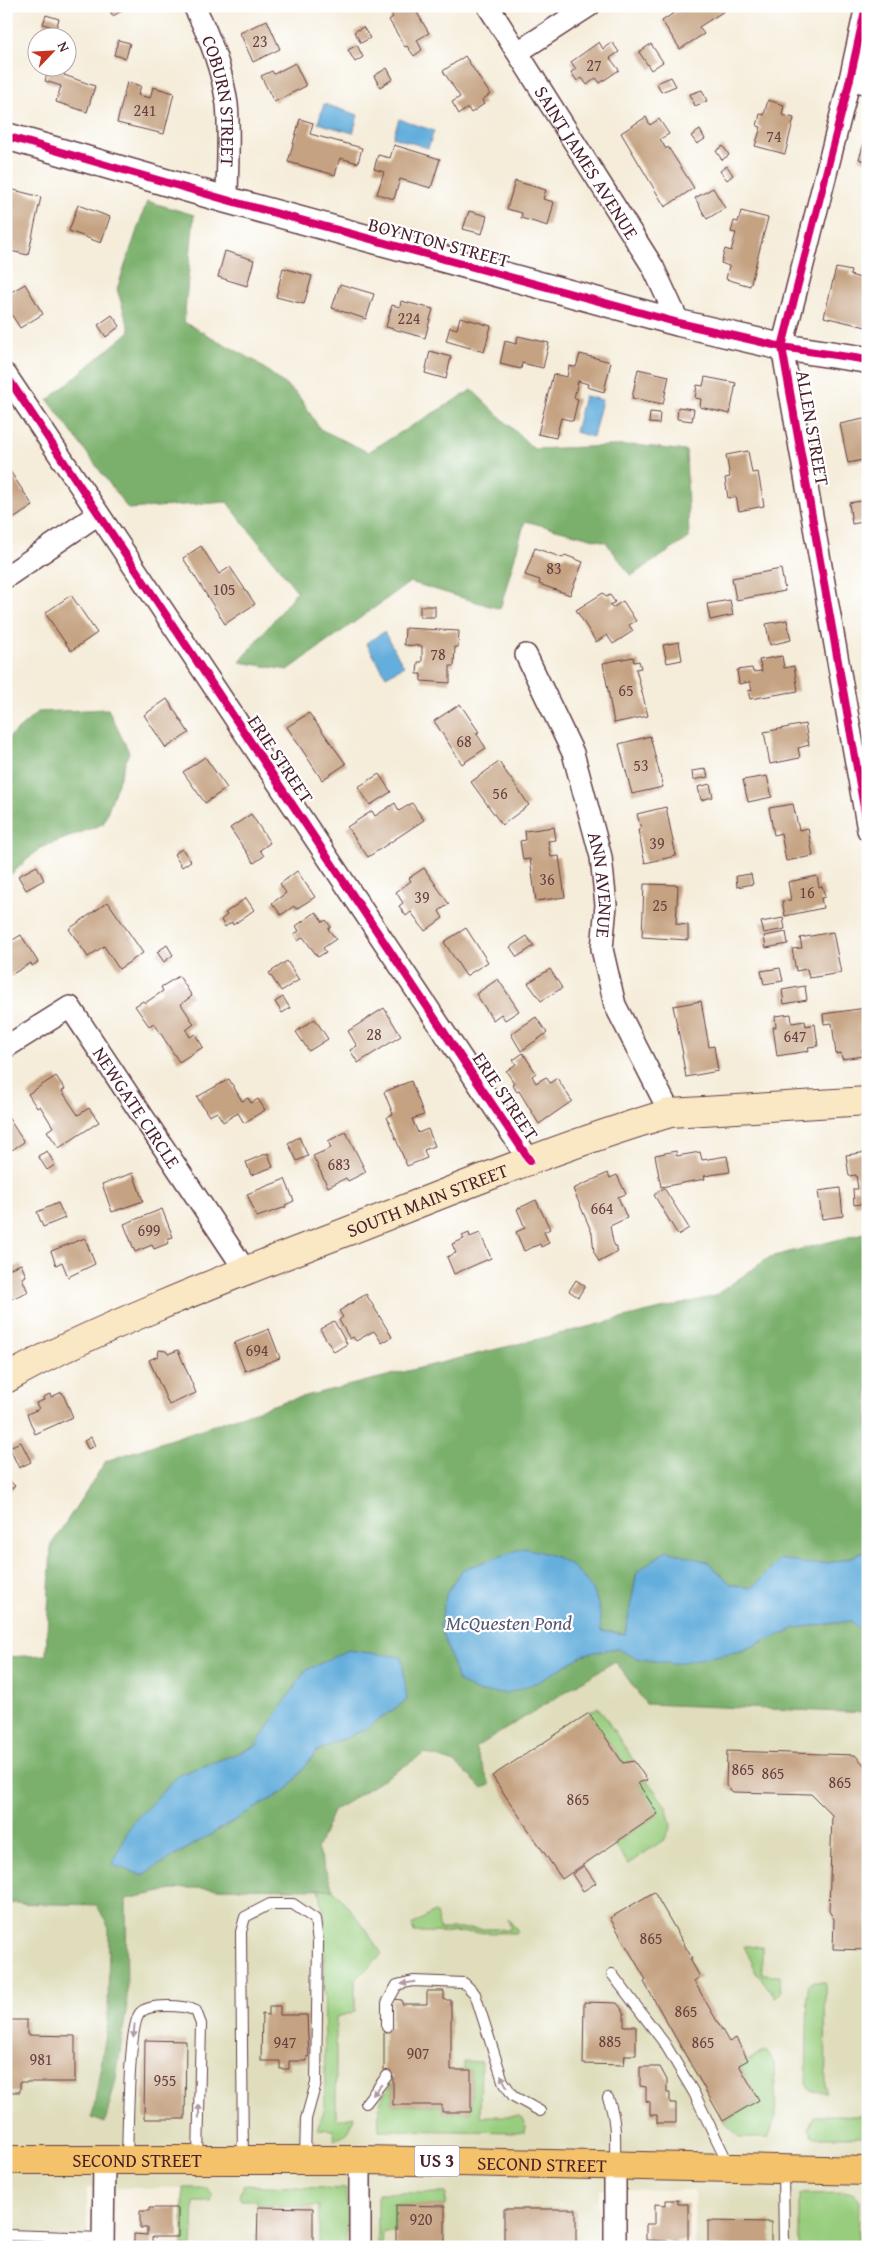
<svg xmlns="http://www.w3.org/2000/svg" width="874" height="2253" font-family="'Gentium Book Plus',serif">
<rect width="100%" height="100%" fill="#fff"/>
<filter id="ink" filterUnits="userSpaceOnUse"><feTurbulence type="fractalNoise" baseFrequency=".02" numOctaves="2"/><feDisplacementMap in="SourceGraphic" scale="10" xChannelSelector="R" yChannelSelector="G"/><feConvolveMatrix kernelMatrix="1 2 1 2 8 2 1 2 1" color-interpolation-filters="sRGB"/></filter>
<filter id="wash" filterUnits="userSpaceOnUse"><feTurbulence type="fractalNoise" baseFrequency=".0096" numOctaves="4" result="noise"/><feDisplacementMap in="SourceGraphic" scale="20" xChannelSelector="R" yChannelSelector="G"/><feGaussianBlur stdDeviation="1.12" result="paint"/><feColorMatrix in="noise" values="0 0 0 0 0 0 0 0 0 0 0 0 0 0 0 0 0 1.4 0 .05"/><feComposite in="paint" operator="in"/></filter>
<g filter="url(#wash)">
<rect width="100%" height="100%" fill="#f5edda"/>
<path fill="#dfddbb" d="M616,1661L646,1704L868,1713V2247H695L694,2190L599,2189L597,2247H183V2188H87V2247H6V1903L97,1905L182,1888L332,1889L317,1849L333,1811L425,1752L455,1763L481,1788L490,1785L475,1748Z"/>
<path fill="#98cd7d" stroke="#717654" d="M598,1707L634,1761L623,1763L589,1713Z
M647,1780L667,1808L671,1826L665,1839L628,1864L614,1844L658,1814L638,1783Z
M319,1889H333L359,1920L382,1954L355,1980V2012L336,2017V2120L354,2116C352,2130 346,2134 334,2140L333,2130L317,2129L325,2108L324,1914Z
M434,1912L436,1913L440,1929H511L508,1919L518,1931L516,1933L414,1932L412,1925Z
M744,1946H762V1974L780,1975L781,1993L775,1997L757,1973Z
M812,1982H825L826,2092L810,2091L806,2084L808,1986Z
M766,2051L774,2063L776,2117L768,2138H740L723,2121L759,2101L739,2065Z
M464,2061L481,2062L480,2116H519L524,2120L526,2127L525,2132L379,2130C378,2108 377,2100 393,2083V2105H442V2112H471V2070H464Z
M814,2116H868V2137H812L809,2127Z
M243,2185L347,2189L346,2247H319V2206L257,2205V2200H241L239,2196Z
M183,2188H207L213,2196L211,2202H194L192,2247H183Z
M378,2193H446L445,2206L396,2205V2232H383L382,2247H378Z
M853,2193L859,2200L858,2243L854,2247H799V2194Z"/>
<path fill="#7ab06c" stroke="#62684c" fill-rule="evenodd" d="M147,201L194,215L184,322L255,361L298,395L320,429L368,452L472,390L534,449L637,445L686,451L689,538L631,576L606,542L525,521L500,609L410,582L288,670L240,662L297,591L227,502L128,509L48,400L130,331L117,289Z
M108,709L129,752L103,824L40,848L6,879V740L38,712Z
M868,1232V1551C834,1564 817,1568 781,1560L752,1588L731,1584L708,1562L637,1572L625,1634L601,1631L596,1598L451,1656L458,1681L538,1682L585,1654L616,1647L636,1658L741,1651L796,1628L851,1621L868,1637V1713L646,1704L615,1661L475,1748L490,1785L482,1788L455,1763L425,1753L333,1811L317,1849L333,1889L182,1888L126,1899L127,2004L116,2079L105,2123L92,2118L108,2022L109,1928L97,1905L6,1903V1657L46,1655L51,1545L106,1461L285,1401L714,1296L770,1257ZM365,1729L317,1751L288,1789L142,1875L179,1775L255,1747Z"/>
<path fill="#64aedc" stroke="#576684" d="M324,104L358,115L353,133L318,123Z
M399,119L434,131L428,148L393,137Z
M584,396L602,400L593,437L575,432Z
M384,632L404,666L386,676L366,643Z
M524,1548C557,1555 579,1563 595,1596C600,1606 600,1621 601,1631L625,1634L637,1572L667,1550L708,1562L731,1584L752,1588L781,1559C817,1568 834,1564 868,1551V1637L851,1621L796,1628L741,1651L672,1664L636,1658L616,1648L585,1654L538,1682L508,1693L477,1692L458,1681L440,1625L446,1595L461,1570Z
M347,1650L402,1657L407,1700L365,1729L317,1751L288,1789L142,1875L112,1865L131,1824L179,1775L255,1747L305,1671Z"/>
<g id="blocks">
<path fill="#c5a281" d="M109,6H125L126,8L113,16L108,7Z
M387,6H413L429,33L417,40L422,50L414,56L407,46L405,47L389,20L393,17Z
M684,6H722L724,11L699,27L704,34L680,49L662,21Z
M46,15L59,19L56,28L43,24Z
M267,20L280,49L253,62L240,33Z
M363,27L370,38L361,43L354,32Z
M118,40L130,43L126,58L114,55Z
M599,42L603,49L612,42L619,52L610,58L619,70L600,83L596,78L587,85L582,78L577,81L571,72L576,69L571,62Z
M651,44L663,62L651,70L639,52Z
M357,45L363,57L355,62L348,50Z
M465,56L490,94L482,100L484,104L471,113L468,108L459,114L452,102L460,97L443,71Z
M295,63L306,86L274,102L261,76L272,71L274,74Z
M49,68L65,72L64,75L95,86L87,112L56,102L61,86L45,81Z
M387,68L393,79L380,87L374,76Z
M671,77L676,86L661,92L657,83Z
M127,82L141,86L138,95L150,98L153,87L174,93L164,134L117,123Z
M702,90L707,101L695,106L690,94Z
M768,100L784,105L782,115L794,118L785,154L755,146L761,127L757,126L760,114L764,115Z
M646,117L650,125L659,119L669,134L660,139L666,149L668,147L694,188L665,207L621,133Z
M300,119L313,123L310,134L362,148L358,163L340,158L335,175L288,162Z
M700,130L705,139L697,144L691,136Z
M868,131V162L859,159Z
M394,145L440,159L431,188L400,179L394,199L377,194L384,172L374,169L378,155L390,158Z
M723,146L729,155L722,160L716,151Z
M727,166L733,175L727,180L720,171Z
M515,181L546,190L543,199L554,202L548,226L521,218L522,213L507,209Z
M713,188L725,208L707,219L695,198Z
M10,189L41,197L28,255L6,250V195H8Z
M78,205L110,217L101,243L69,231Z
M469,211L487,216L482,234L463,229Z
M741,211L768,218L750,286L726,279L729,266L721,263L725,249L731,251L736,233L731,232L734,221L738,222Z
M225,251L254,260L247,286L218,277Z
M283,268L312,276L304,304L276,297Z
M836,268L851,271L850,275L868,280L866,327L824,317Z
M25,284L43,314L20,328L6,306V295Z
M340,284L374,294L366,319L332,308Z
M401,301L433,309L425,338L386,327L392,305L400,307Z
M112,315L120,326L106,337L98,325Z
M460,317L491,326L484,352L446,341L450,327L457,329Z
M518,336L549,343L543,368L522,363L521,369L500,364L505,341L516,344Z
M430,351L451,357L446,379L425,373Z
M580,354L611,362L604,392L587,387L588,384L578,381L574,398L578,399L573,421L561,418L556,438L538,434L553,374L567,377L569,366L576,367Z
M638,369L669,376L663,404L632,398Z
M705,377L736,383L730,414L700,407L701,399L695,398L697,385L703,386Z
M678,407L694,409L692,421L677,419Z
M650,412L660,413L659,424L649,423Z
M868,418V459L848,463L840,424Z
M748,451L752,473L758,472L764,506L739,511L736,497L728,498L725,478L730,477L726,455Z
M6,465L33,506L10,521L6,515Z
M868,500V521L852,524L849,503Z
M201,546L219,574L230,567L255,604L225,624L183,558Z
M535,548L563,558L565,555L583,562L570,595L539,584L540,580L525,575Z
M781,569L785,591L736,600L732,578Z
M603,593L606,597L610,595L615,602L610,605L612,608L623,601L636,621L629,625L633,631L613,644L607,635L596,642L576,610Z
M71,595L97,633L71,651L45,613Z
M730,600L733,615L710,620L707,604Z
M420,606H435V617H420Z
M787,620L791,640L770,645L766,624Z
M405,628L459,631L458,647H455L454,666H450V683L421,681V674H417L418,662H422V646L404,645Z
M679,642L682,660L667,663L663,645Z
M782,656L784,668L794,666L798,691L750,699L748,691L752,690L750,682L739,684L737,670L752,668L753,672L762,671L759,660Z
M633,657L634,662L639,661L641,668L636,669L648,716L614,723L603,663Z
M167,699L189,733L166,748L144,715Z
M460,704L479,732L476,733L486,748L462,764L434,721Z
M309,713L346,764L322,780L287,727Z
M805,724L809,745L798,748L800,758L770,764L764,732Z
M650,736L663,787L632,794L619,744Z
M205,757L227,788L205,803L183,772Z
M499,762L529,805L502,825L471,782Z
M706,769L708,777L693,780L692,771Z
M379,774L391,792L370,805L358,787Z
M767,776L772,797L748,802L743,780Z
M710,784L713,797L701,800L698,787Z
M395,803L399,811L412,803L424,820L368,857L347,827L372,811L375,816Z
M793,804L799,830L808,828L813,856L786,861L781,833L774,835L769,808Z
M666,807L676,856L645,863L638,830L641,829L637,814Z
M251,814L270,843L260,850L264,856L254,863L230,828Z
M554,827L556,840L548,841L551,857L559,856L565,897L536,901L530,859L523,860L520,841L526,840L525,831Z
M182,849L191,861L182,867L174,854Z
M37,866L44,880L26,890L18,876Z
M424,868L449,904L439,911L443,918L425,931L411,912L406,916L399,906L403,903L396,892L411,881L409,878Z
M297,871L315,897L296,909L294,906L281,915L272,903L286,893L280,884Z
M751,874L753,884L737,887L736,876Z
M817,876L819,887L822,886L825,897L821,898L823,908L785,916L782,901L791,900L788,882Z
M644,884L678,885L676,924L688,925V940L642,937Z
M246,898L254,910L233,925L232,922L225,927L221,920L227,915L225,913Z
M108,902L143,953L119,969L104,946L88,957L69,929Z
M316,912L323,922L326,920L331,927L328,929L336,939L323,948L326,952L318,957L303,937L298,941L294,934L299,931L296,926Z
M783,918L785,929L764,933L761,922Z
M466,928L488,962L466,976L444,942Z
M786,932L788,944L766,948L764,936Z
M833,932L841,973L809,978L807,969L796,971L792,949L802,948L800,938Z
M21,935L38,962L32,966L31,963L9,976L6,971V944Z
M527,936L534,946L517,957L510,947Z
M167,945L173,955L164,962L157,952Z
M287,961L299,980L281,991L269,973Z
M780,968L783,981L764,984L761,971Z
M550,969L562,988L541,1001L528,983Z
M179,976L192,996L181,1004L194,1024L186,1030L190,1037L195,1034L203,1047L179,1062L154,1023L149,1026L135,1006L143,1001L145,1003L163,991L161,987Z
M498,979L519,1011L505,1020L501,1014L493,1020L476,994Z
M805,986L807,1000L784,1004L782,990Z
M283,997L290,1008L282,1013L275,1002Z
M701,1001L709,1047L714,1046L718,1071L686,1077L682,1055L683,1054L673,1006Z
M384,1008L401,1036L358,1063L350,1050L357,1046L348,1031Z
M866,1008L868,1031H864L867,1048L862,1049L863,1056L842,1059L841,1053L836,1054L832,1023L824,1024L823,1014Z
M791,1014L792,1023L805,1021L806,1026L815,1024L818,1046L808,1047L809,1051L777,1056L773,1027H776L775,1016Z
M536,1017L547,1033L521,1051L511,1034Z
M315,1019L328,1039L309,1051L296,1032Z
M523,1053L536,1073L532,1076L536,1083L546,1077L550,1083L557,1078L572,1101L539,1124L519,1091L517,1092L512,1084L514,1083L506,1071L516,1064L513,1060Z
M56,1076L65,1089L62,1091L78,1115L89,1108L99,1122L59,1148L47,1131L53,1127L40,1106L37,1108L28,1094Z
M229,1079L242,1101L248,1098L251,1103L258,1099L265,1110L244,1123L238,1113L223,1122L217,1112L209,1116L197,1097Z
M411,1081L424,1115L412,1119L418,1133L428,1129L435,1146L424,1150L427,1158L407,1166L387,1117L393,1114L384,1092Z
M6,1114L24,1142L12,1150L10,1147L6,1149Z
M346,1132L366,1172L348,1181L346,1178L328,1187L313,1156L331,1148L328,1141Z
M299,1137L308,1156L297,1161L288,1143Z
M47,1151L55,1165L47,1170L38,1156Z
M676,1151L677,1156L700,1152L702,1160L727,1156L730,1172L704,1176L705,1179L661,1187L655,1155Z
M868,1152V1203L854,1205L853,1189H858L856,1175L849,1176L846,1155Z
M268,1153L273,1167L251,1175L246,1162Z
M133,1173L143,1201L112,1212L102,1184Z
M608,1173L610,1178L617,1175L626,1194L618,1197L627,1218L610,1226L613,1242L618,1252L599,1262L594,1252L592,1233L573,1189Z
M285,1179L294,1201L285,1205L286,1207L257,1217L247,1194Z
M664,1188L689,1228L678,1235L654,1195Z
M840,1188L843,1216L822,1219L818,1191Z
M536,1200L550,1229L544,1232L549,1243L541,1247L540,1244L524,1251L516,1232L525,1228L517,1209Z
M58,1203L65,1218L43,1227L37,1212Z
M162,1209L173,1237L167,1239L169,1243L154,1249L152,1245L135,1252L124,1224Z
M469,1233L470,1237L480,1233L491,1258L454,1274L447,1257L456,1253L452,1244L464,1239L462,1236Z
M85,1238L95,1264L68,1277L62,1262L56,1265L51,1251Z
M21,1264L26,1276L22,1278L28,1292L6,1301V1270Z
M576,1280L585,1286L578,1297L569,1291Z
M366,1294L392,1337L382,1343L374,1331L356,1341L353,1337L350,1339L339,1320L343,1317L339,1311Z
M334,1321L347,1344L334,1352L320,1329Z
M269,1329L280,1358L245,1371L234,1343Z
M159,1350L166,1351L168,1354L178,1350L196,1393L169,1405L149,1360L158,1356Z
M62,1392L73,1417L35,1434L27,1414L39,1409L36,1403L44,1400L43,1397L50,1394L51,1397Z
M91,1437L95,1446L88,1449L84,1441Z
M21,1442L31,1462L19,1468L9,1447Z
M6,1477L15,1486L6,1494Z
M589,1713L623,1763L634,1761L647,1780L638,1783L658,1814L562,1879L492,1776Z
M727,1751L855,1755L868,1769V1950L833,1949L834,1919L829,1911L832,1815L811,1794L733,1792L726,1786Z
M584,1866L596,1883L583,1891L572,1874Z
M654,1892L692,1958L690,1959L700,1977L694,1981L729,2042L736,2038L748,2060L739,2065L759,2100L723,2121L644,1982L646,1980L610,1918Z
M427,1991H444V2000H451V2070H471V2112H442V2105H393V2076H384V2027H392V1999L402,2000V2004H427Z
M584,2002L617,2003L624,2012V2026H636V2055H625L624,2065L583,2064Z
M269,2006H280V2015H307L309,2057L307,2056V2061H289V2069H280V2061H261L262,2014L269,2015Z
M6,2020H27V2035L75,2036V2082H20V2092H6Z
M145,2040L186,2041L185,2119H144Z
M640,2067H660L667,2080V2093H670V2103H676V2123H657V2115H650V2102L646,2101V2087L640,2086Z
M666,2200H678V2204H688V2241H676V2245H669V2241L646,2240V2224H655V2204L666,2205Z
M396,2205L445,2206V2246L396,2247Z
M258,2207L313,2208V2247H257Z
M149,2208H178V2237H152V2247H134V2234L147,2235V2228H140V2211H149Z
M504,2209H576V2247H504Z
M708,2221L771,2222V2247H708Z"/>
</g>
</g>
<g filter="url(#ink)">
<use href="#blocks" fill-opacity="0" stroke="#643e45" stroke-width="1"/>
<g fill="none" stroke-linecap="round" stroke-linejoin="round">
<g stroke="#643e45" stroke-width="12">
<path id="service" d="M612,1974L665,2044L694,2093L729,2165
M387,2027V2003L397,1985L413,1981L464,1983L475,1994L503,2081L513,2096L540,2111
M608,2098C617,2120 615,2142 615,2164
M366,2103L387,2076
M127,2159C128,2136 128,2025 140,2013C149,2003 185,2005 196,2011L201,2024L198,2159
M243,2160L241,1932L245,1917L270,1904H293L315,1919L318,1942L316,2083L306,2119L305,2159
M783,2170L784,2247
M6,2235L103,2238"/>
</g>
<g stroke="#643e45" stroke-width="24">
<g id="minor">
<path id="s1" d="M194,6C210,37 222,70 227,104C230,134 227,170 227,200"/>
<path id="s2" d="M488,6L653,267L679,323"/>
<path d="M866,6L850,79L782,347L868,830"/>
<path d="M518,52L589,6"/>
<path d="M850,79L868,84"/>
<path d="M6,375L530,1161"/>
<path d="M6,577L98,514"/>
<path id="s3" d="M526,655L573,753L601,857L606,905L602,949L615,1005L670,1113"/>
<path id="s4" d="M6,1047L70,1007L245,1270"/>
<path d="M615,2165V2247"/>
<path d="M103,2247L104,2160"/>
<path d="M360,2247V2160"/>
</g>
</g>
<g stroke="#643e45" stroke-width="29">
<path id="tertiary" d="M6,136L227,200L679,323L782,347L868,360"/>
</g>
<g stroke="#643e45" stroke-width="30">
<g id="secondary">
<path id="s5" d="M6,1379C54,1351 105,1329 157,1307C218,1281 280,1257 343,1233C451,1191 559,1146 670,1113L868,1101"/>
</g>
</g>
<g stroke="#643e45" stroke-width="30">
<g id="primary">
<path id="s6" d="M6,2160H365L868,2171"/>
</g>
</g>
<use href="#service" stroke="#fff" stroke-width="10"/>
<use href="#minor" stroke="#fff" stroke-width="21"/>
<use href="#tertiary" stroke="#fff" stroke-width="26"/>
<use href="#secondary" stroke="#fae7c3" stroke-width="28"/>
<use href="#primary" stroke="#f3c26a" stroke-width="28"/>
<g stroke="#fff" stroke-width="11">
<path id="cycleway" d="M866,6L850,79L782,347L868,830
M6,136L227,200L679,323L782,347L868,360
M6,375L530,1161"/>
</g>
<use href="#cycleway" stroke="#d6006c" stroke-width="8"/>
</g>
<defs><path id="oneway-solid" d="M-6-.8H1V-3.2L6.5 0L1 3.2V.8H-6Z" transform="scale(1.25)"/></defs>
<g fill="#ae9aa0">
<use href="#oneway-solid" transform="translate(408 1983) rotate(170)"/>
<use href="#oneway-solid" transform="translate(134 2031) rotate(95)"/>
<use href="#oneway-solid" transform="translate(504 2081) rotate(-117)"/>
<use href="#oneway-solid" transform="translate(377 2090) rotate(130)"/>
<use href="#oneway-solid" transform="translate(199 2111) rotate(-89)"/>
</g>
</g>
<g text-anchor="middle" stroke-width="4.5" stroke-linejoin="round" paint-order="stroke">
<g font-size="16" fill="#694040">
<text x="260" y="47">23</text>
<text x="594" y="71">27</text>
<text x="145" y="116">241</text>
<text x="774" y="142">74</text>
<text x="409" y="324">224</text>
<text x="554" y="574">83</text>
<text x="224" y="595">105</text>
<text x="438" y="660">78</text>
<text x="626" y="696">65</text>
<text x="464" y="747">68</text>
<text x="641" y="771">53</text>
<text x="500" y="799">56</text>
<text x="657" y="849">39</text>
<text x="547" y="885">36</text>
<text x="807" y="898">16</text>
<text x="422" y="903">39</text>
<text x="660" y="911">25</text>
<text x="374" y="1040">28</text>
<text x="795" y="1042">647</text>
<text x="339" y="1170">683</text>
<text x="602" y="1214">664</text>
<text x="149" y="1236">699</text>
<text x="257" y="1356">694</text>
<text x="743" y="1775">865</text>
<text x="773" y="1779">865</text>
<text x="840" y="1788">865</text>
<text x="578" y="1805">865</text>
<text x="651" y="1944">865</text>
<text x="686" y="2017">865</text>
<text x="610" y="2047">885</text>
<text x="285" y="2048">947</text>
<text x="703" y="2048">865</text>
<text x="418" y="2059">907</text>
<text x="41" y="2065">981</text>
<text x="165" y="2086">955</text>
<text x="421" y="2225">920</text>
</g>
<rect fill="#fff" stroke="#80626b" stroke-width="1" x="414.5" y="2145.5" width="45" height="31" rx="4"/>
<g font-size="18" font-weight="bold" fill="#4a1f2b">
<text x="437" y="2167">US 3</text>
</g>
<g font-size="19" fill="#4a1f2b" stroke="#fff">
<text dy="7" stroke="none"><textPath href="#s1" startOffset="100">COBURN STREET</textPath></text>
<text dy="7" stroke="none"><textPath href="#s2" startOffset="185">SAINT JAMES AVENUE</textPath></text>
<text transform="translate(439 242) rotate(15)" y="7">BOYNTON STREET</text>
<text transform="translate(813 428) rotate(80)" y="7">ALLEN STREET</text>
<text transform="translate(281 759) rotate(56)" y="7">ERIE STREET</text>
<text dy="7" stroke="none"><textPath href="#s3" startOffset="244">ANN AVENUE</textPath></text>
<text transform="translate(506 1096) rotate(56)" y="7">ERIE STREET</text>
<text dy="7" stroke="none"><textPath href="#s4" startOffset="196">NEWGATE CIRCLE</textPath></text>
<text dy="7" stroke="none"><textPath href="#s5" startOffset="458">SOUTH MAIN STREET</textPath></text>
<text dy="7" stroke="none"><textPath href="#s6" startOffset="131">SECOND STREET</textPath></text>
<text dy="7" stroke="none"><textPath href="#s6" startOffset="536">SECOND STREET</textPath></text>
</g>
<g font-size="20" font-style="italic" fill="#545872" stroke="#fff">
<text x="509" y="1630">McQuesten Pond</text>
</g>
</g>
<rect width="874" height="2253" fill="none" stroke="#fff" stroke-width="25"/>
<g transform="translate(52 52) rotate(65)"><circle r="24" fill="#ffffff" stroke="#b7a5aa"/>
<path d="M0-4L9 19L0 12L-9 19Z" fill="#c8321e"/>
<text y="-8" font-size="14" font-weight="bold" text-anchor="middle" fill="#4a1f2b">N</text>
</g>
</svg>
